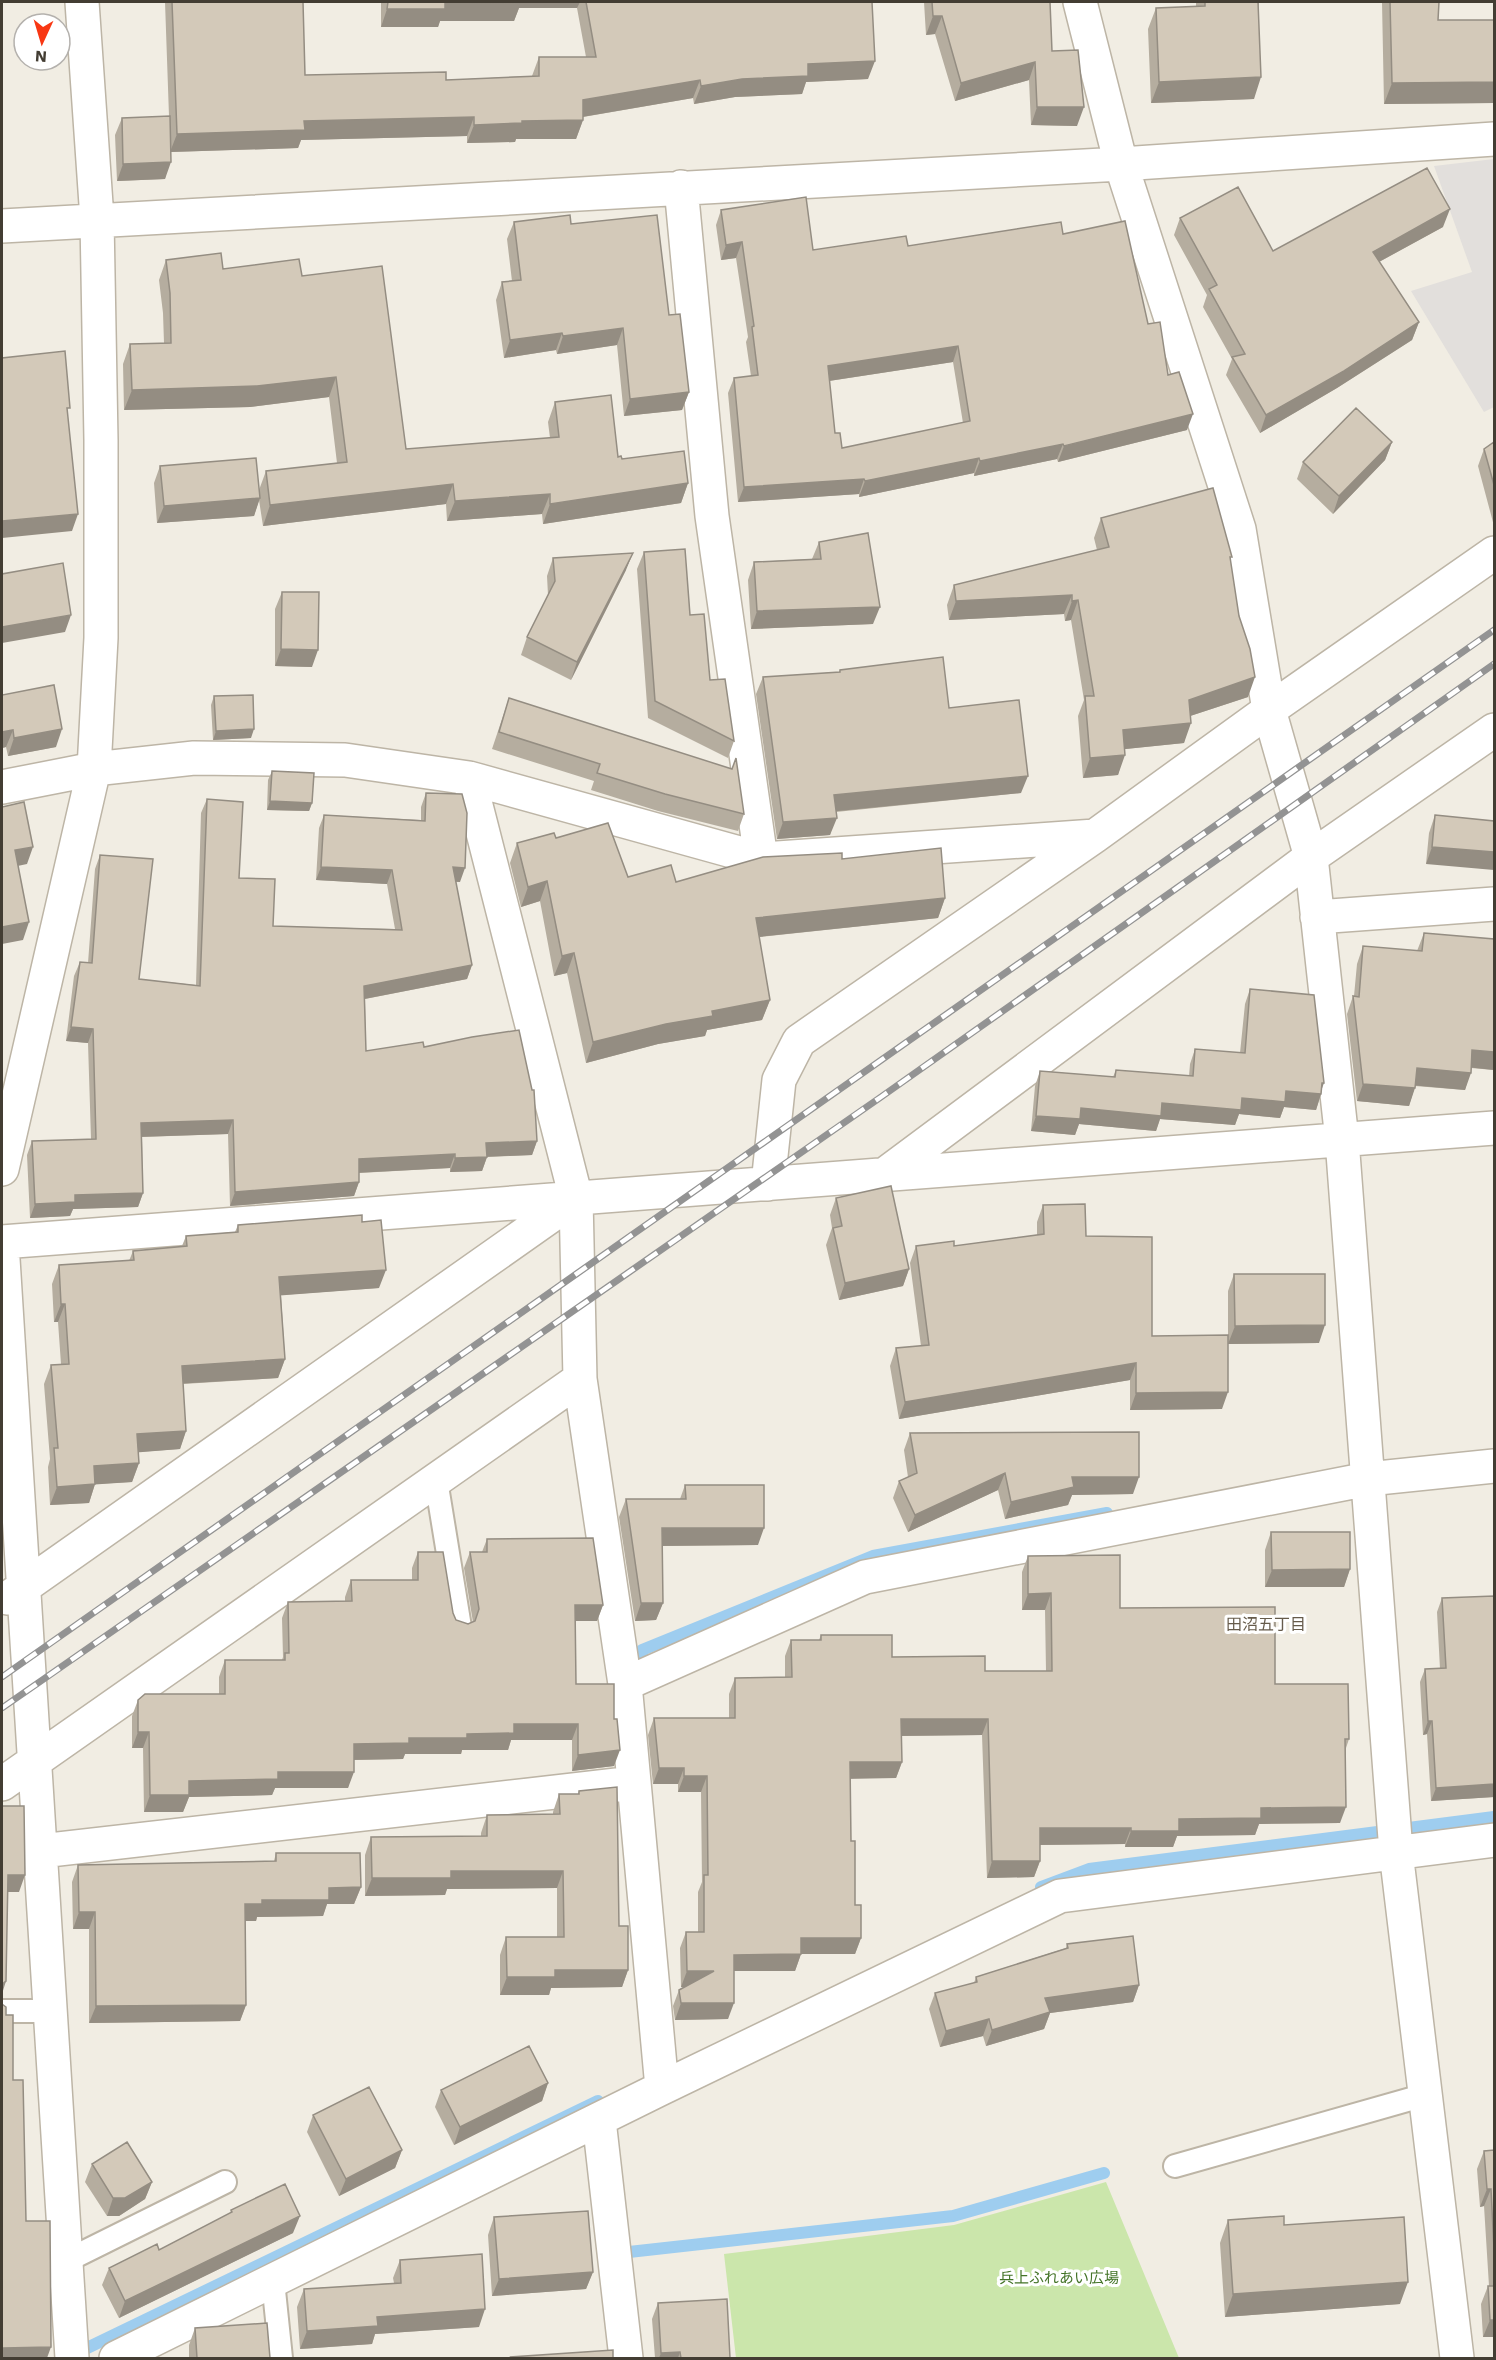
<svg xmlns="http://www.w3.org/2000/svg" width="1496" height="2360" font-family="'Work Sans','Noto Sans JP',sans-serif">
<rect width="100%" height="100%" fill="#f1ede3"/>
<path fill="#cbe6ab" d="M1106,2182L1179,2358H736L724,2254L954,2225Z"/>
<path fill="#e2dfdc" d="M1494,159V407L1484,412L1411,291L1472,272L1434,166Z"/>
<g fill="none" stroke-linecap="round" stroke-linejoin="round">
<path stroke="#9ecdef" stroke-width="12" d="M642,1673V1650L873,1556L1107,1513
M1041,1887L1089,1869L1494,1817
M629,2252L953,2216L1104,2173
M75,2357L85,2349L598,2101"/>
<g stroke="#bdb5a6" stroke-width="26">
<path id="lane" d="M436,1480L460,1627
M2,2011H50
M1175,2166L1425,2095
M66,2261L225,2182
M273,2281L281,2358"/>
</g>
<g stroke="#bdb5a6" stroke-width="36">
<path id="street" d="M1080,2L1121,164L1239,529L1269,710L1311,857L1342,1140L1396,1852L1457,2358
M681,187L712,516L761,859
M2,226L1121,164L1494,139
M469,778L576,1198L580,1379L625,1684L662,2088
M2,787L94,769L194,758L345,760L469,778L761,859L1095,836
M1317,917L1494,904
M2,1169L94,769L101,638V440L97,219L82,2
M884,1175L1311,857L1494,730
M768,1184L779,1080L799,1041L1095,836L1269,710L1494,553
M2,1242L1494,1128
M2,1243L72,2358
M8,1598L576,1198
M625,1684L865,1577L1368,1479L1494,1466
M2,1784L580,1379
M41,1851L634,1783
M599,2120L626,2358
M116,2358L662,2088L1060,1896L1494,1840"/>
</g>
<use href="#lane" stroke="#fff" stroke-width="22"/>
<use href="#street" stroke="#fff" stroke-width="33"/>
<g stroke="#939393" stroke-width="7">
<path id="rail" d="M2,1677L1494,630
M2,1708L881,1097L1494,664"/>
</g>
<use href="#rail" stroke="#fff" stroke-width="4.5" stroke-dasharray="14" stroke-linecap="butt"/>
</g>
<path fill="#b5ad9f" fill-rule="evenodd" d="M165,2H303L305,75L446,80L532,76L539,57H586L577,8H519L514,21H440L438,27H381V2H872L868,79L806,82L802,94L735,97L694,104L693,98L583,117V120L576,139H516L515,142L467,143V136L301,140L298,148L171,152L165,179L117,181L115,135L122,118L169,116Z
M924,2H1050L1052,51L1077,126L1031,125L1029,80L955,101L935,34L926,35Z
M1196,2H1259L1254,99L1151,103L1148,29L1156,8L1196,7Z
M1382,2H1439L1438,20H1494V103L1384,104Z
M721,210L813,250L908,246L1063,234L1148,324L1187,430L1058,462L1057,459L974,476V473L859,497V494L738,502L728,393L734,378L751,376L746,342L748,337L736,258L721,260L716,225ZM953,362L963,423L842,448L835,433L829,381Z
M1180,218L1273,251L1443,227L1379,262L1419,322L1412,340L1337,388L1260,433L1226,375L1232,359L1203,307L1207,295L1174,235Z
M514,222L571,224L669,315L689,392L682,410L624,416L617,345L557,354L556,350L504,358L496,300L502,282L512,281L507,239Z
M166,260L223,269L302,276L406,449L550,438L548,422L555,402L622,459L688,483L681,503L543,524L542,514L447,521L446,504L263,526L259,500L254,516L157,523L154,483L160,466L259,490L266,471L337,463L329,397L250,407L124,410L123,364L130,344L164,343L163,313L159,280Z
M1392,442L1385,460L1333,514L1297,479L1303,462Z
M1494,442V526L1478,466L1484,449Z
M1101,518L1230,561L1248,697L1190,716L1184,743L1125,749L1118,775L1083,778L1078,716L1084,700L1071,620L1065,621L1064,614L949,620L947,605L954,585L1097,550L1094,538Z
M819,542L873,624L751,629L748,580L754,562L812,559Z
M644,552L690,615L710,680L734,741L728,758L648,718L637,569Z
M553,558L626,570L571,680L521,655L527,637L548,595L547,576Z
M282,592L312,667L275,666V609Z
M840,670L949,708L1021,793L836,812L830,835L777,839L756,694L763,677L839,672Z
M2,695L56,747L8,756L6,747L2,748Z
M214,696L251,738L213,740L211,705Z
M509,698L744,814L738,831L658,811L591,790L594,781L492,749Z
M272,771L312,803L309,811L267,810L268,780Z
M426,793L460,882H456L472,965L467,979L365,999L366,1051L424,1047L537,1141L532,1155L487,1157L482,1171L450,1172V1168L359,1173V1182L354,1196L230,1206L228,1134L142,1137L143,1193L138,1207L73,1209L70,1216L30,1218L27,1155L32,1141L91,1139L88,1043L66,1041L74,976L80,962L88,963L95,869L100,855L139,979L196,985L201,813L207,799L239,878L273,926L395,929L387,884L316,880L319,828L324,815L421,820V807Z
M1435,815L1494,821L1426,864L1429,833Z
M556,838L628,877L676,882L842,859L945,898L938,918L759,937L770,1000L762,1020L707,1030L705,1036L658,1044L586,1063L567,973L554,976L540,901L521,907L510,863L517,843Z
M1424,933L1494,1070L1471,1068L1465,1090L1415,1086L1409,1106L1357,1101L1347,1014L1353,996H1354L1357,964L1363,946L1417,951Z
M1250,989L1322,1089L1321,1094L1316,1110L1284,1107L1280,1118L1239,1114L1235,1125L1160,1119L1156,1131L1079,1124L1075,1135L1031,1131L1035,1086L1040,1071L1113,1077L1116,1070L1189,1076L1190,1064L1195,1049L1240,1053L1245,1004Z
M836,1198L909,1269L903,1286L839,1300L826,1245L832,1228L830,1215Z
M1043,1205L1086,1236L1152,1336L1222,1409L1130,1410V1380L899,1419L890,1366L896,1348L921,1346L910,1263L916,1246H954L1037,1235V1222Z
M362,1222L379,1288L281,1295L285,1359L278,1378L183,1384L186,1431L180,1449L138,1452L139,1463L132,1482L95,1484L89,1503L50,1505L48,1467L50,1459L44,1384L51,1365L61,1364L58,1322H54L52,1284L59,1265L129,1261L133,1251L182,1246L186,1236L235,1232L238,1225Z
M1234,1274L1319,1343L1228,1344V1291Z
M910,1433L1133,1494L1072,1495L1068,1505L1005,1519L998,1490L908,1532L893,1498L899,1481L908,1477L904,1450Z
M685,1485L758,1545L662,1546L663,1603L656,1620L635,1621L619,1517L626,1499H680Z
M1271,1532L1350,1569L1344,1587H1265V1550Z
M487,1539L603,1605L597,1621H575L576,1684L614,1766L572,1771V1740H511L508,1750H462L461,1754H405L403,1759L354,1760L348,1788H275L272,1795L189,1797L183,1812H144L143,1748H132V1716L138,1700L219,1694V1677L225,1660H282L283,1657L282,1618L288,1602L345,1601V1597L351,1580H412V1568L418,1552L456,1620L468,1624L473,1622L464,1568L470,1552H482Z
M1028,1556L1120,1608L1275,1684L1349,1739L1346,1748L1340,1823L1259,1824L1255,1835L1177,1836L1173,1847H1125V1844L1040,1845V1861L1034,1877L987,1878L982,1735L902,1736V1762L896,1778H850L851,1841L855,1905L861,1938L855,1954H801L795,1971H734L728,2019L675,2020L673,2006L679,1990L684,1987H681L680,1948L686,1932H698V1892L702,1882L701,1792H678V1784H653L648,1735L654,1718H729V1694L735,1678L785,1677V1656L791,1640H819L821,1635L892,1657L985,1671H1046L1045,1610H1022V1572Z
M1442,1598L1494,1797L1431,1801L1427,1734L1423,1735L1420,1682L1425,1669H1440L1437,1612Z
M579,1791L619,1926L628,1970L622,1987L551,1988L549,1995H500V1955L506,1937H557V1888L447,1889L445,1895L365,1896V1855L371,1837L481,1836V1833L487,1815L553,1814V1812L559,1794H578Z
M276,1853L361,1887L354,1904H327L323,1916L257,1917L256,1921H245L246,2005L240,2021L89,2023V1929H73L72,1882L78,1865L274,1861Z
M1067,1944L1139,1985L1133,2002L1050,2013L1044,2029L986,2046L983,2036L940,2047L929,2009L935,1993L974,1983L976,1977L1066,1948Z
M548,2083L542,2101L454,2145L435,2107L441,2090Z
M313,2115L402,2150L395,2168L339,2196L307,2132Z
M1494,2150V2337H1483L1481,2304L1488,2286H1489L1484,2206L1480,2207L1477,2169L1484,2151Z
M92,2164L152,2182L145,2199L119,2216H107L85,2182Z
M231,2210L293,2233L119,2318L102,2285L109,2268L159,2250L230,2213Z
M494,2217L593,2272L586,2289L492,2296L488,2235Z
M1228,2220L1284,2225L1400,2304L1225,2317L1220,2243Z
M400,2260L479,2327L375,2334L372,2344L300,2349L297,2307L304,2289L394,2283L393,2278Z
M658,2303L730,2358H655L652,2319Z
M195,2328L270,2358H189V2345Z"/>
<path fill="#948d82" d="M445,2H580L577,8H519L514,21H440L438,27H381L387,9Z
M933,16H942L935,34L926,35Z
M875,61L868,79L806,82L802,94L735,97L694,104L701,86L808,64Z
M1035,62L1029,80L955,101L961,83Z
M1261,77L1254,99L1151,103L1159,82Z
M700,80L693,98L576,118L583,100Z
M1494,82V103L1384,104L1392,83Z
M1037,107H1084L1077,126L1031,125Z
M474,117L467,136L301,140L298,148L170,152L177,134L304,121Z
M583,120L576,139H516L515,142L467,143L474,125L522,121Z
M171,162L165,179L117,181L123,164Z
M1450,209L1443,227L1366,269L1373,252Z
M742,242L736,258L721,260L726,245Z
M1419,322L1412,340L1337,388L1260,433L1266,415Z
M623,328L617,345L557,354L563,336Z
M562,333L556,350L504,358L510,340Z
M958,346L953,362L822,382L828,366Z
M336,377L329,397L250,407L124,410L132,390Z
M689,392L682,410L624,416L630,399Z
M1193,414L1187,430L1058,462L1064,446Z
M1392,442L1385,460L1333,514L1339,496Z
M1063,444L1057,459L974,476L980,461Z
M979,458L974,473L859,497L865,481Z
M864,479L859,494L738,502L744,487Z
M688,483L681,503L543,524L550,504Z
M453,484L446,504L263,526L270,505Z
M550,494L542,514L447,521L455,501Z
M260,498L254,516L157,523L164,506Z
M78,514L72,531L2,538V521Z
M633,553L626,570L571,680L577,662Z
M1072,595L1064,614L949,620L956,601Z
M1078,600L1071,620L1065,621L1072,601Z
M880,607L873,624L751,629L757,611Z
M71,615L65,632L2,643V627Z
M281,649L318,650L312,667L275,666Z
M1255,677L1248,697L1181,719L1189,700Z
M1191,723L1184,743L1116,750L1123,730Z
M62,729L56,747L8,756L14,738Z
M254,729L251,738L213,740L216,731Z
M13,730L6,747L2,748V732Z
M1125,755L1118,775L1083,778L1090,758Z
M1028,776L1021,793L828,812L834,795Z
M270,801L312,803L309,811L267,810Z
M837,818L830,835L777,839L783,822Z
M33,847L27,864L8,868L15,850Z
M1432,847L1494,852V870L1426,864Z
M321,867L392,870L387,884L316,880Z
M453,867L465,868L460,882L448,881Z
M547,881L540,901L521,907L528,887Z
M945,898L938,918L749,938L756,918Z
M29,922L23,940L2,944V927Z
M574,953L567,973L554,976L562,956Z
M472,965L467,979L359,1000L364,986Z
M770,1000L762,1020L707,1030L705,1036L658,1044L586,1063L593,1042L712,1011Z
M71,1027L93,1029L88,1043L66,1041Z
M1472,1050L1494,1052V1070L1466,1067Z
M1417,1068L1471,1073L1465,1090L1410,1085Z
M1322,1083H1324L1320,1094H1321L1316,1110L1284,1107L1280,1118L1239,1114L1235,1125L1160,1119L1156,1131L1079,1124L1075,1135L1031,1131L1036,1116L1081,1108L1242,1098L1286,1091Z
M1363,1084L1415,1088L1409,1106L1357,1101Z
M233,1120L228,1134L136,1137L141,1123Z
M537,1141L532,1155L481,1157L486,1143Z
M455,1154L450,1168L354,1173L359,1159Z
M487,1157L482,1171L450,1172L455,1158Z
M359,1182L354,1196L230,1206L235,1192Z
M143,1193L138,1207L73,1209L70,1216L30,1218L35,1204L75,1195Z
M909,1269L903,1286L839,1300L845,1283Z
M386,1270L379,1288L273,1296L279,1277Z
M61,1304H65L58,1322H54Z
M1325,1325L1319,1343L1228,1344L1235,1326Z
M285,1359L278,1378L175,1384L182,1366Z
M1136,1363L1130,1380L899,1419L905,1402Z
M1228,1392L1222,1409L1130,1410L1136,1393Z
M186,1431L180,1449L130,1453L137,1434Z
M139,1463L132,1482L87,1485L94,1466Z
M1005,1473L998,1490L908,1532L915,1515Z
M1072,1477H1139L1133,1494L1072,1495L1068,1505L1005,1519L1011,1502Z
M95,1484L89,1503L50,1505L57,1487Z
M662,1528H764L758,1545L656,1546Z
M1350,1569L1344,1587H1265L1272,1570Z
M1051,1593L1045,1610H1022L1028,1594Z
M641,1603H663L656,1620L635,1621Z
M575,1605H603L597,1621H569Z
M901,1719H988L982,1735L895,1736Z
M1428,1721H1432L1427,1734L1423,1735Z
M514,1724H578L572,1740H511L508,1750H462L461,1754H405L403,1759L348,1760L354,1744L409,1738L467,1734Z
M138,1732H149L143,1748H132Z
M620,1750L614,1766L572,1771L578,1755Z
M850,1762H902L896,1778L844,1779Z
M659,1768H684L678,1784H653Z
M278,1772H354L348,1788H275L272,1795L189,1797L183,1812H144L150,1795L189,1781Z
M684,1776H707L701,1792H678Z
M1494,1784V1797L1431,1801L1436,1788Z
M1346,1807L1340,1823L1259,1824L1255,1835L1177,1836L1173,1847H1125L1131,1831L1179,1819L1261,1808Z
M1040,1828H1131L1125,1844L1034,1845Z
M992,1861H1040L1034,1877L987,1878Z
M451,1871H563L557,1888L447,1889L445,1895L365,1896L372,1878Z
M8,1875H25L19,1892H2Z
M361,1887L354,1904H327L323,1916L257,1917L256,1921H239L245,1904L262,1900L329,1888Z
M79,1912H95L89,1929H73Z
M801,1938H861L855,1954H801L795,1971H728L734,1955Z
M555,1970H628L622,1987L551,1988L549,1995H500L507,1977Z
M687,1971H714L708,1987H681Z
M6,1981L2,1994V1984Z
M1139,1985L1133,2002L1050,2013L1044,2029L986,2046L992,2030L1045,1998Z
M681,2003H734L728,2019L675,2020Z
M246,2005L240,2021L89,2023L96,2006Z
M989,2019L983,2036L940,2047L946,2031Z
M548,2083L542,2101L454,2145L460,2127Z
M402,2150L395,2168L339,2196L346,2179Z
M152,2182L145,2199L119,2216H107L113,2198Z
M1487,2189H1491L1484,2206L1480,2207Z
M300,2216L293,2233L119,2318L125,2301Z
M593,2272L586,2289L492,2296L499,2279Z
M1408,2282L1400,2304L1225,2317L1233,2294Z
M485,2309L479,2327L375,2334L372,2344L300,2349L307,2331L377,2317Z
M1490,2320H1494V2337H1483Z
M51,2347L47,2358H2V2348Z
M680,2352L678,2358H659L661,2353Z"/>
<path fill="#d3c9b9" stroke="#948d82" stroke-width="1.5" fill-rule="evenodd" d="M172,2H303L305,75L446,72V80L539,76V57H596L586,2H872L875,61L808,64V76L742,79L701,86L700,80L583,100V120L522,121V123L474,125V117L304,121L305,130L177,134Z
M388,2H521V3L445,2V9H387Z
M932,2H1050L1052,51L1078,50L1084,107H1037L1035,62L961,83L942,16H933Z
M1205,2H1258L1261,77L1159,82L1156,8L1205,6Z
M1390,2H1439L1438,20H1494V82L1392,83Z
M170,116L171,162L123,164L122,118Z
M1427,168L1450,209L1373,252L1419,322L1344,371L1266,415L1232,357L1245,354L1209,289L1217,285L1180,218L1238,187L1273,251Z
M806,197L813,250L906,236L908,246L1061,222L1063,234L1125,221L1148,324L1160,322L1168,375L1179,372L1193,414L1064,446L1063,444L980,461L979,458L865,481L864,479L744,487L734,378L758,375L752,327L754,326L742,242L726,245L721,210ZM958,346L970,421L842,448L840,433H835L828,366Z
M570,215L571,224L657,215L669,315L680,314L689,392L630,399L623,328L563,336L562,333L510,340L502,282L521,280L514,222Z
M221,253L223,269L299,259L302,276L382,266L406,449L559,437L555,402L611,395L618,457L621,456L622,459L684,451L688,483L550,504V494L455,501L453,484L270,505L266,471L347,462L336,377L257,386L132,390L130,344L171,343L170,293L166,260Z
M65,351L70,408H67L78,514L2,521V358Z
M1356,408L1392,442L1339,496L1303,462Z
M1494,442V485L1484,449Z
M256,458L260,498L164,506L160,466Z
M1213,488L1232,557H1230L1239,616L1250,649L1255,677L1189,700L1191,723L1123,730L1125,755L1090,758L1085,696H1094L1078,600L1072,601V595L956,601L954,585L1109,547L1101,518Z
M868,533L880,607L757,611L754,562L821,559L819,542Z
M685,549L690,615L704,614L710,680L725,679L734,741L655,701L644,552Z
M633,553L577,662L527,637L555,581L553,558Z
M63,563L71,615L2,627V574Z
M282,592H319L318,650L281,649Z
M943,657L949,708L1019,700L1028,776L834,795L837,818L783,822L763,677L840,672V670Z
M54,685L62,729L14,738L13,730L2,732V695Z
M253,695L254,729L216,731L214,696Z
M509,698L732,769L736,758L744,814L665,794L597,773L600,764L499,732Z
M272,771L314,773L312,803L270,801Z
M426,793L462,794L467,813L465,868L453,867L472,965L364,986L366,1051L423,1042L424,1047L472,1037L519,1030L532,1090H534L537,1141L486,1143L487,1157L455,1158V1154L359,1159V1182L235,1192L233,1120L141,1123L143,1193L75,1195V1202L35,1204L32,1141L96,1139L93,1029L71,1027L80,962L92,963L100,855L153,859L139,979L200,986L207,799L243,802L239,878L275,879L273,926L402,930L392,870L321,867L324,815L425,821Z
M24,802L33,847L15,850L29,922L2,927V807Z
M1435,815L1494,821V852L1432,847Z
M608,823L628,877L671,865L676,882L763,857L842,853V859L941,848L945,898L756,918L770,1000L712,1011L713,1016L666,1024L593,1042L574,953L562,956L547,881L528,887L517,843L554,833L556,838Z
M1424,933L1494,939V1052L1472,1050L1471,1073L1417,1068L1415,1088L1363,1084L1353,996L1359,997L1363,946L1422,951Z
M1250,989L1314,995L1324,1083H1322L1321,1094L1286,1091L1285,1102L1242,1098L1241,1110L1162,1103L1161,1116L1081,1108L1080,1119L1036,1116L1040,1071L1115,1077L1116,1070L1193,1076L1195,1049L1245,1053Z
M891,1186L909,1269L845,1283L833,1228L842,1226L836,1198Z
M1085,1204L1086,1236L1152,1237V1336L1228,1335V1392L1136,1393V1363L905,1402L896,1348L929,1345L916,1246L954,1241V1246L1044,1234L1043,1205Z
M362,1215V1222L381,1220L386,1270L279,1277L285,1359L182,1366L186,1431L137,1434L139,1463L94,1466L95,1484L57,1487L54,1448H58L51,1365L69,1364L65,1304H61L59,1265L134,1260L133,1251L187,1246L186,1236L238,1232V1225Z
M1234,1274H1325V1325L1235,1326Z
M1139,1432V1477H1072L1074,1487L1011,1502L1005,1473L915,1515L899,1481L917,1473L910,1433Z
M685,1485H764V1528H662L663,1603H641L626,1499H686Z
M1271,1532H1350V1569L1272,1570Z
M593,1538L603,1605H575L576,1684H614V1719H617L620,1750L578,1755V1724H514V1733L467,1734V1738H409V1743L354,1744V1772H278V1779L189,1781V1795H150L149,1732H138V1700L145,1694H225V1660H285V1653H289L288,1602L352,1601L351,1580H418V1552H443L453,1613L456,1620L468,1624L475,1621L479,1609L470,1552H487V1539Z
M1120,1555V1608L1275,1607V1684H1348L1349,1739H1345L1346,1807L1261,1808V1818L1179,1819V1831H1131V1828H1040V1861H992L988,1719H901L902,1762H850L851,1841H855V1905H861V1938H801V1954L734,1955V2003H681L679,1990L714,1971H687L686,1932H704V1875H708L707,1776H684V1768H659L654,1718H735V1678L792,1677L791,1640H821V1635H892V1657L985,1656V1671H1052L1051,1593L1028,1594V1556Z
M1494,1596V1784L1436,1788L1432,1721H1428L1425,1669L1446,1668L1442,1598Z
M617,1787L619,1926H628V1970H555V1977H507L506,1937H564L563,1871H451V1878H372L371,1837L487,1836V1815L560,1814L559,1794H579V1791Z
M2,1806H24L25,1875H8L6,1981L2,1984Z
M276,1853H360L361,1887L329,1888V1900H262V1904H245L246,2005L96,2006L95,1912H79L78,1865L276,1861Z
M1133,1936L1139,1985L1045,1998L1050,2012L992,2030L989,2019L946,2031L935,1993L977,1982L976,1977L1068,1948L1067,1944Z
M2,2004L6,2007V2015H13V2080H23L26,2221H50L51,2347L2,2348Z
M529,2046L548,2083L460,2127L441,2090Z
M369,2087L402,2150L346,2179L313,2115Z
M127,2142L152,2182L125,2198H113L92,2164Z
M1494,2150V2249L1491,2189H1487L1484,2151Z
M285,2184L300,2216L125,2301L109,2268L157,2244L159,2250L232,2212L231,2210Z
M588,2211L593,2272L499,2279L494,2217Z
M1284,2216V2225L1404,2217L1408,2282L1233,2294L1228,2220Z
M482,2254L485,2309L377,2317L378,2326L307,2331L304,2289L401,2283L400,2260Z
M1488,2286H1494V2320H1490Z
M727,2299L730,2358H681L680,2352L661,2353L658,2303Z
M267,2323L270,2358H197L195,2328Z
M613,2350V2358H512L511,2357Z"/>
<g text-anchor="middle" stroke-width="6" stroke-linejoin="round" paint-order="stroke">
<g font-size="15" fill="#447428" stroke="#fff">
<text x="1059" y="2283">兵上ふれあい広場</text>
</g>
<g font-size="16" fill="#665b4b" stroke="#fff">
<text x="1266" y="1630">田沼五丁目</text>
</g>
</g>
<rect width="1496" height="2360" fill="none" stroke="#433d33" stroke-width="6"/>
<g transform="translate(42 42) rotate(184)"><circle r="28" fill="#ffffff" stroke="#b4b1ad" stroke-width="1.5"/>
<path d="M0-4.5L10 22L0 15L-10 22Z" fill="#f83713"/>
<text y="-9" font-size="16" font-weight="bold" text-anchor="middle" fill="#433d33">N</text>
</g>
</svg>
